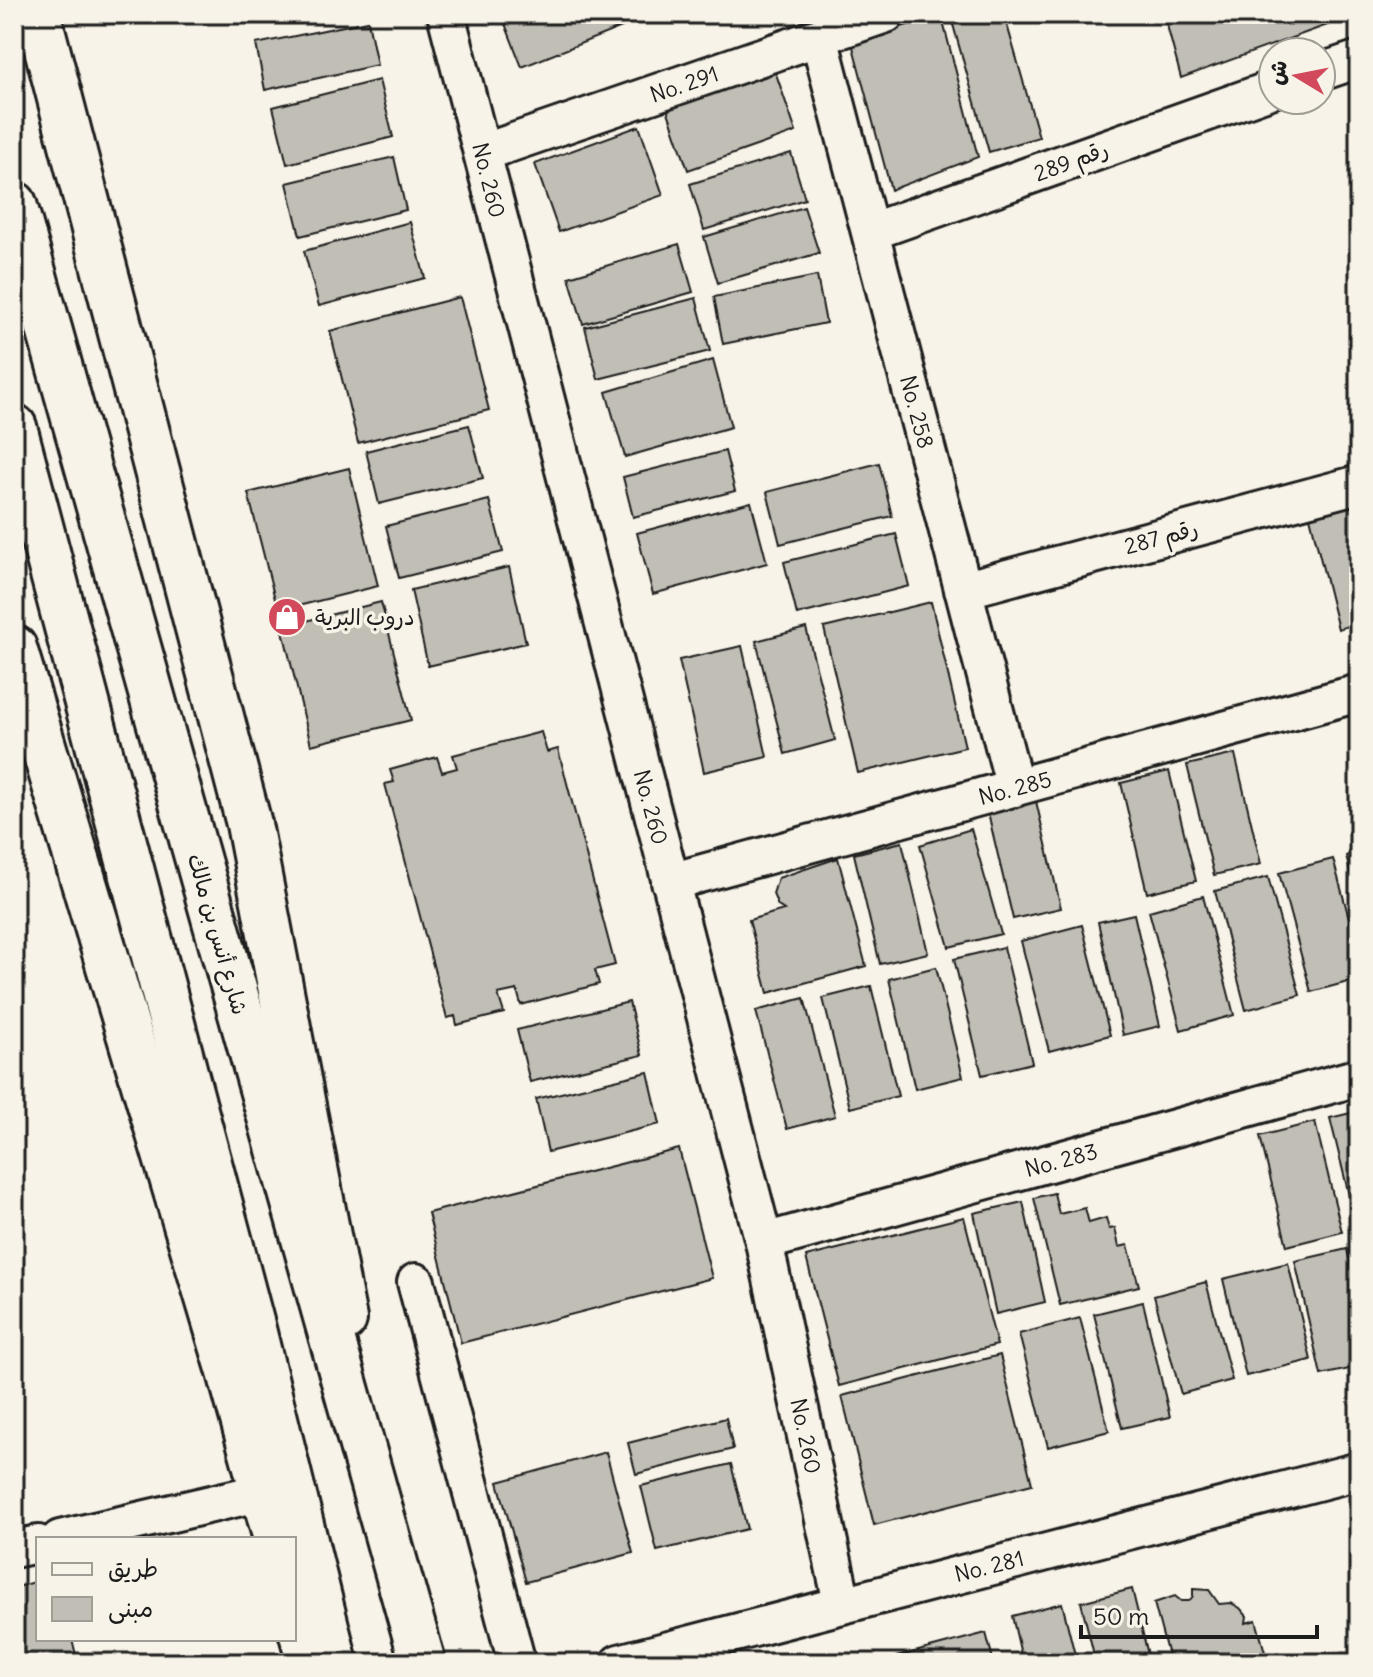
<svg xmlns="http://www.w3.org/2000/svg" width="1373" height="1677" font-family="Delius,'Playpen Sans Arabic',sans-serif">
<rect width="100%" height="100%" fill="#f7f3e8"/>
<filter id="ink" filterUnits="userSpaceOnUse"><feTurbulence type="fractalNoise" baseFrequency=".0125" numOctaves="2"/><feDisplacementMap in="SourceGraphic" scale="16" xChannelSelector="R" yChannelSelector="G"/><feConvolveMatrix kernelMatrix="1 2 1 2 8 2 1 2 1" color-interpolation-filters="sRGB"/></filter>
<g filter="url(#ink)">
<path fill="#c0beb5" stroke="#1c1c1c" stroke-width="2" d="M506,14H628L632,23L522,67L502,16Z
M941,14L978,157L891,190L852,43Z
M950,14H1004L1039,137L989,152Z
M1164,14H1328L1330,24L1181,78Z
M368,21L377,65L265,90L256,44Z
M774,68L796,132L688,170L666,106Z
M379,80L393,137L287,164L273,107Z
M639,126L663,195L559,232L535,164Z
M791,153L805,199L704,230L690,184Z
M394,157L406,210L300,236L287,183Z
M804,207L819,253L718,283L704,237Z
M410,222L425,278L319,306L304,251Z
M679,244L693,292L583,324L569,277Z
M817,276L826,323L723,344L714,297Z
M460,297L489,410L358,443L330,331Z
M696,298L710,351L598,379L585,327Z
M713,360L731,427L625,457L606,392Z
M469,425L483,478L379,504L366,451Z
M725,451L735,491L633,517L623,477Z
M879,463L892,516L780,544L767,492Z
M349,468L378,586L278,611L248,493Z
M1357,497L1359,507V623L1338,629L1308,509Z
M489,500L503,552L399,578L386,526Z
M751,502L767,563L653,594L637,533Z
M896,534L909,586L797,615L784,562Z
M509,567L526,643L428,666L411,590Z
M381,602L411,720L311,745L282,627Z
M931,602L965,747L858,773L824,628Z
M806,628L835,740L785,754L756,641Z
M742,646L767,757L704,772L679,660Z
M541,732L547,752L558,749L615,965L595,970L599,984L521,1005L517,990L498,994L504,1013L457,1025L455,1016L447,1018L385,784L394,782L390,770L437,757L442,772L457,768L453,755Z
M1235,754L1261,864L1214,875L1187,765Z
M1169,771L1196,881L1147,893L1121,783Z
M1035,797L1061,908L1013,919L987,809Z
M971,829L1001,934L949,947L920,845Z
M902,842L928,953L880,964L854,854Z
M1359,852V906L1346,856Z
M838,858L866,966L768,993L749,920L784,910L778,906L773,894L778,878Z
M1333,859L1359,955V979L1311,992L1279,873Z
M1268,877L1300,995L1246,1010L1215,891Z
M1203,896L1234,1015L1181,1030L1149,911Z
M1134,914L1160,1026L1123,1035L1098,922Z
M1082,925L1110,1035L1049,1051L1021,941Z
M1004,947L1032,1063L982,1075L954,959Z
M936,967L963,1077L915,1089L889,979Z
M871,986L898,1096L850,1108L823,998Z
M804,998L835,1116L787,1129L756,1011Z
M629,1002L642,1055L530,1082L517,1030Z
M648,1072L660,1124L548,1152L536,1099Z
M1359,1111V1228H1357L1330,1118Z
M1315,1122L1342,1232L1287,1246L1260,1136Z
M679,1149L712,1278L461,1343L428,1213Z
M1054,1193L1059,1214L1085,1208L1089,1223L1106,1218L1109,1229L1115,1228L1119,1247L1128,1245L1139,1286L1060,1305L1034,1198Z
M1023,1202L1045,1302L996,1314L974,1213Z
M964,1217L997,1345L839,1386L806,1257Z
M1347,1249L1359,1303V1367L1321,1375L1295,1261Z
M1288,1263L1311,1360L1246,1376L1223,1279Z
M1206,1282L1232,1380L1181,1394L1154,1296Z
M1143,1302L1170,1417L1122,1428L1094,1314Z
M1080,1318L1109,1431L1048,1447L1019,1334Z
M1000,1355L1032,1484L874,1525L842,1396Z
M726,1418L733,1449L636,1474L628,1443Z
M606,1452L633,1553L526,1582L498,1482Z
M731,1464L747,1529L657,1551L641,1486Z
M38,1581V1639H72L78,1663H14V1588Z
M1132,1589L1150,1663H1096L1081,1602Z
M1193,1589L1209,1590L1219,1604L1231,1603L1240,1608L1247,1616L1246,1623L1256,1620L1268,1663H1170L1154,1603L1175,1596L1181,1601H1189L1193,1596Z
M1062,1603L1077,1663H1023L1012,1616Z
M986,1633L994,1663H898L896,1657Z"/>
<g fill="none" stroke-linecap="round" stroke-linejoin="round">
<g stroke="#1c1c1c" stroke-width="42">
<path id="street" d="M446,14L764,1242L842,1603
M819,37L1015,788
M1321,72L1359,59
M482,153L886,14
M870,232L1273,89
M963,590L1359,484
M670,882L1359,693
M764,1242L1359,1077
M416,1282L517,1663
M60,1539L263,1492
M14,1549L38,1544
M619,1663L1359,1471"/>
</g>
<g stroke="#1c1c1c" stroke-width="50">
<path id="secondary" d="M38,14L249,824L344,1319
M14,648L230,1372L276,1539
M294,1605L310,1663"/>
</g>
<g stroke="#1c1c1c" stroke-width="50">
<path id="primary" d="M14,204L423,1663
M14,427L253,1329L335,1663"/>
</g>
<use href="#street" stroke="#f7f3e8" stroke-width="36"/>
<use href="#secondary" stroke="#f7f3e8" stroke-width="44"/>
<use href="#primary" stroke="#f7f3e8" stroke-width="44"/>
</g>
</g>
<defs>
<g id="shop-disc" transform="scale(2)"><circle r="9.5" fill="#d1495b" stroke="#f7f3e8"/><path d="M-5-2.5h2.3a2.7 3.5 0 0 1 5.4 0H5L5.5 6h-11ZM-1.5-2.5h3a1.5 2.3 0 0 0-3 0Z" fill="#fff"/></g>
</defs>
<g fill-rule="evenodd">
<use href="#shop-disc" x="287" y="617"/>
</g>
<g text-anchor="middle" stroke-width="7" stroke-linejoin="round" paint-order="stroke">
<g font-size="22" fill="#1c1c1c" stroke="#f7f3e8">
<text transform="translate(684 84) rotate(-19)" y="8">No. 291</text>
<text transform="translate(1071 161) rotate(-20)" y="8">رقم 289</text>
<text transform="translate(489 180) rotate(76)" y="8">No. 260</text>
<text transform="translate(917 412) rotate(75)" y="8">No. 258</text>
<text transform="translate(1161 537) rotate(-15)" y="8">رقم 287</text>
<text transform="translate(1015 788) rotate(-15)" y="8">No. 285</text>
<text transform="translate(651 807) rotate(75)" y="8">No. 260</text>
<text transform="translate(218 934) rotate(74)" y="8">شارع أنس بن مالك</text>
<text transform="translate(1061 1160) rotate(-15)" y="8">No. 283</text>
<text transform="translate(806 1436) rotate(78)" y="8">No. 260</text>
<text transform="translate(989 1566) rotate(-14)" y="8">No. 281</text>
</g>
<g font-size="22" fill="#1c1c1c" stroke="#f7f3e8" text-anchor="start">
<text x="315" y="625">دروب البرية</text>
</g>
</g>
<rect width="1373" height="1677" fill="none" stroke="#f7f3e8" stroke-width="48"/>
<rect x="24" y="24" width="1325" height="1629" fill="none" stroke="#1c1c1c" stroke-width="3" filter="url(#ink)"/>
<rect x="36" y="1537" width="260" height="104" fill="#f7f3e8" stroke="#9f9d96" stroke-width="2"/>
<rect x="52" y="1563" width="40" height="12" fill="#f7f3e8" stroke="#9f9d96" stroke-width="2"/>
<text x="108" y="1577" font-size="24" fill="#1c1c1c">طريق</text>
<rect x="52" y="1597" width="40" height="24" fill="#c0beb5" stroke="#9f9d96" stroke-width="2"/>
<text x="108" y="1617" font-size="24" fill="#1c1c1c">مبنى</text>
<g transform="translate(1297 76) rotate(280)"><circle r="38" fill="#f7f3e8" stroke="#9f9d96" stroke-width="2"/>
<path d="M0-6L14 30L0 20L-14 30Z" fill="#d1495b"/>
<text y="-12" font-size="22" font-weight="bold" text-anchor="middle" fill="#1c1c1c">ش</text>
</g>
<path d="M1081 1625v12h236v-12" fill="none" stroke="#1c1c1c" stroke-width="4"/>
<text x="1093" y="1625" font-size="24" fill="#1c1c1c" stroke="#f7f3e8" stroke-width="6" paint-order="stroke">50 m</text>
</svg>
